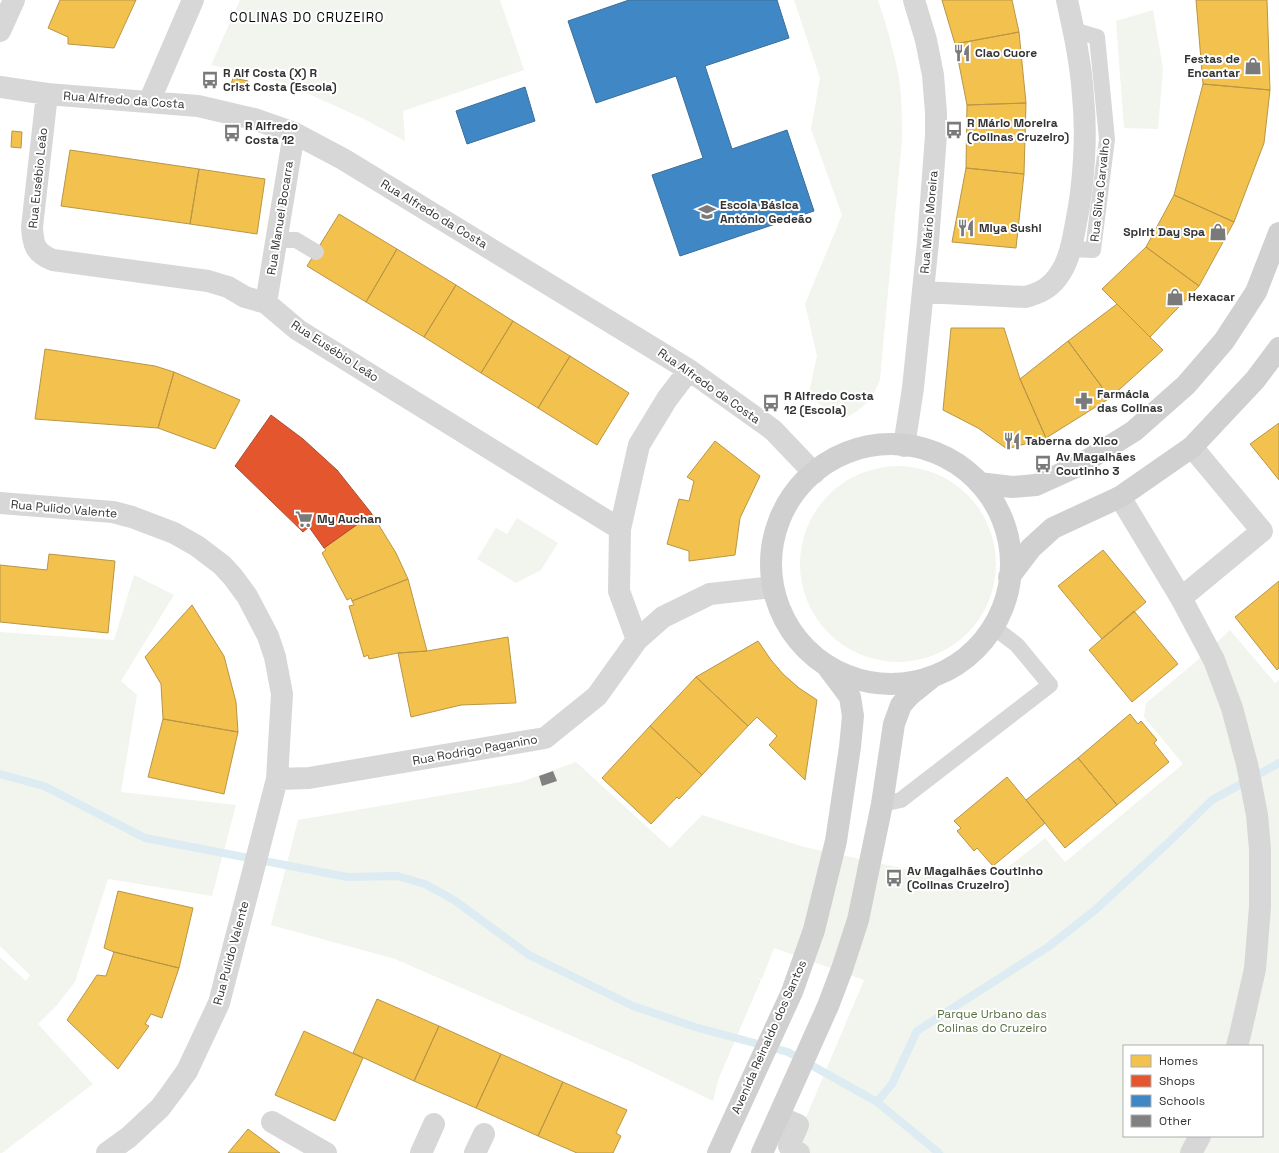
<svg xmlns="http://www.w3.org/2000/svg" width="1279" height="1153" font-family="'Space Grotesk',sans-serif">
<rect width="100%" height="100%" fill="#fff"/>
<path fill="#f1f5ed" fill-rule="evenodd" d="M240,0H500L524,70L403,111L405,141L364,119L291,86L257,75L211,65Z
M794,0H878C887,26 894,52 899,78C902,98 902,120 902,140L880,379C875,397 860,412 843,419L808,397L817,356L805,304L842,215L811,129L820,78Z
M1153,10L1163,69L1158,129L1124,128L1116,21Z
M800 564a98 98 0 1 1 196 0a98 98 0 1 1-196 0Z
M517,518L558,543L541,570L516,583L477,559L496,528L507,534Z
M134,575L174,595L121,681L137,695L121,792L236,805L212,896L108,879L75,982L57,1005L38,1024L93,1084L2,1153H0V957L26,981L30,975L0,946V632L114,640Z
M1230,630L1275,683L1279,680V1153H804L794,1146L864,980L774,948L762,979L754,976L761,980L719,1078L713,1101L636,1064L395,959L271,925L298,820L521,782L576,762L670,848L702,815L804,847L994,888L1003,886V871L1045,838L1065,862L1183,764L1144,717L1146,703L1192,665ZM1124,1046H1262V1136H1124Z"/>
<path fill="#f2c14e" stroke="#b99646" d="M60,0H136L114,48L68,44V37L48,28Z
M942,0H1012L1019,32L955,44Z
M1196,0H1267L1270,90L1203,84Z
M1019,32L1026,103L967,105L955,44Z
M233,78L248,81L245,91L230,88Z
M1203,84L1270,90L1264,143L1234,222L1174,195Z
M1026,103L1024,174L966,168L967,105Z
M12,131L22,132L21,148L11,147Z
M70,150L199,169L190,224L61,206Z
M966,168L1024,174L1016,248L952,242Z
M199,169L265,179L257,234L190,224Z
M1174,195L1234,222L1199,286L1146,247Z
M339,214L397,249L366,302L307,266Z
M1146,247L1199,286L1150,337L1102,289Z
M397,249L456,285L424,337L366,302Z
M456,285L513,321L481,373L424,337Z
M1117,304L1163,350L1110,398L1068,341Z
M513,321L570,356L538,408L481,373Z
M951,328H1004L1020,379L1046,438L1007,449L978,428L943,410Z
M1068,341L1110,398L1046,438L1020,379Z
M45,349L155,366L174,372L158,428L35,419Z
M570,356L629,393L597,445L538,408Z
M174,372L240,400L215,449L158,428Z
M1279,423V480L1250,444Z
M715,441L760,476L740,518L735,555L689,561V551L667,544L679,499L689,501L694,481L687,477Z
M372,514L396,553L408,579L352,601L351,598L347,600L322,553L326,550L324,548Z
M1103,550L1146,602L1102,639L1058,586Z
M49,554L115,561L108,633L0,622V565L47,570Z
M408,579L427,651L398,653L369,659L368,655L364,657L349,606L354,605L352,601Z
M1279,581V668L1277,670L1235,617Z
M192,605L224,656L236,702L238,732L163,719L161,684L145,657Z
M1134,611L1178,664L1132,702L1089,650Z
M508,637L516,703L461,705L411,717L398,653L427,651Z
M758,641L771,660L783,674L799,688L817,700L805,780L769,745L777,736L757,717L748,726L696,677Z
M696,677L748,726L702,775L650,726Z
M1130,714L1138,724L1141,721L1157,740L1154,743L1169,762L1117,805L1078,758Z
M163,719L238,732L224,794L148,777Z
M650,726L702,775L679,799L677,797L651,824L602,778Z
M1078,758L1117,805L1065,848L1026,800Z
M1007,777L1045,823L993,866L977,848L974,851L963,838L957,831L961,828L954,821Z
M118,891L193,908L179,968L114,952L104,948Z
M114,952L179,968L162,1018L151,1014L145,1024L149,1026L118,1069L67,1020L97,975L106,976Z
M377,999L439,1026L414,1081L353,1053Z
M439,1026L501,1054L476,1108L414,1081Z
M304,1031L363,1058L335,1121L275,1095Z
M501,1054L563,1082L538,1136L476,1108Z
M563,1082L627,1110L616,1133L621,1136L613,1153H577L538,1136Z
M248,1129L280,1153H228Z"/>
<path fill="#e4572e" stroke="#af4c30" d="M271,415L303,439L337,470L372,514L324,548L309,527L303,532L235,466Z"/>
<path fill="#3f88c5" stroke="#3b6e99" d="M629,0H777L789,38L705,66L732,149L787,130L814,211L680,256L652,175L703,158L676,76L596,103L568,21Z
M525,87L535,121L467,144L456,111Z"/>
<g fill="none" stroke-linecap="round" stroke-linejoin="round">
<path stroke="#ddebf3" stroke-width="8" d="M0,774L44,786L145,838L347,877L397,876L425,884L454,900L529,955L633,1006L695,1027L788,1052L877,1102L892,1084L917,1031L1048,947L1094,911L1169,842L1212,800L1279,763
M877,1102L939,1153"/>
</g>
<path fill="#818181" d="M553,771L557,781L542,786L539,776Z"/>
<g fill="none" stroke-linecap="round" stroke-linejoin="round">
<path stroke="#d7d7d7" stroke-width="16" d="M277,240H296L316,252
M1070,249L1093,250L1107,139L1097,37L1073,30
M882,804L901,800L906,796L1050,685L1017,645L992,626"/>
<path stroke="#d7d7d7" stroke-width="22" d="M0,31L14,0
M0,87L47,94L198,106L254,119L294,133L343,159L689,370L773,430L814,473
M47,94L32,227C33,245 35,253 53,260L208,281L228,287L245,297L266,303L298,330L620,529
M149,102L193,0
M923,292L1025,297C1041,293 1052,287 1061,272C1070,258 1073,239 1076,223C1084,184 1087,135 1083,96C1081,63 1074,32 1067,0
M266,303L294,133
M904,446L913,388L928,242L936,135V113L933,75L926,40L914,0
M1120,497L1181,598L1214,660L1232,708L1247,764L1257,815L1260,849V907L1255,969L1240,1035L1237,1046
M0,503L113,512L132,517L174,533L197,546L222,565L233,577L247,596L268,636L275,657L282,694L277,779
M1181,598L1262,531L1192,447
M637,640L619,591L620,529L639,445L667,399L689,370
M779,1117L798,1125L789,1146L799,1153
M272,1122L326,1153
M107,1153L129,1137L160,1108L172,1092L187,1071L219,1003L277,779L309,778L545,738L597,696L637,640L663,617L710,594L773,587
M421,1153L434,1124
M475,1153L484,1134
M1191,1153L1200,1136"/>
<path stroke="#d0d0d0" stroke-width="22" d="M771 564a120 120 0 1 1 240 0a120 120 0 1 1-240 0Z
M979,483L1012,487L1036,485L1078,466L1134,431L1186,385L1224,341L1256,292L1279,233
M1009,577L1031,548L1053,528L1120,497L1192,447L1255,380L1279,348
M718,1153L792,992L814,930L836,841L850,747L853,716L850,697L829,669
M762,1153L828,1006L842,969L858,920L882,804L894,724L901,705L910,695L930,679"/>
</g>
<defs>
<g id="restaurant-bare" transform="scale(1.38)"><path d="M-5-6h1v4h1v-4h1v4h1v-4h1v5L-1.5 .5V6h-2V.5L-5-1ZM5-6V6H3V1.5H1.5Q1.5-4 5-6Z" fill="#7a7a7a" stroke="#fff" stroke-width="2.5" paint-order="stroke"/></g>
<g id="shop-bare" transform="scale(1.38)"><path d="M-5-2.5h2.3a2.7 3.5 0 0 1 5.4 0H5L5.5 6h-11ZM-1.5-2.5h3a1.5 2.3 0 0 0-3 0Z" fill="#7a7a7a" stroke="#fff" stroke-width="2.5" paint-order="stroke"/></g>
<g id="bus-bare" transform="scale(1.38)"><path d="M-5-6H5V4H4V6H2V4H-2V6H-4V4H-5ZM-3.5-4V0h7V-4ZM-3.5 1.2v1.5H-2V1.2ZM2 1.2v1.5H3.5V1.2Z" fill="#7a7a7a" stroke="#fff" stroke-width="2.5" paint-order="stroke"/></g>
<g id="school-bare" transform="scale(1.38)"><path d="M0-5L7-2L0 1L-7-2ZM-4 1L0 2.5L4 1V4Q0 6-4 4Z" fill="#7a7a7a" stroke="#fff" stroke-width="2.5" paint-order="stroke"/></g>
<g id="pharmacy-bare" transform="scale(1.38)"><path d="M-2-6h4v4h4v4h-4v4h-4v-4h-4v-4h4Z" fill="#7a7a7a" stroke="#fff" stroke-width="2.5" paint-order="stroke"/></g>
<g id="supermarket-bare" transform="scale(1.38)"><path d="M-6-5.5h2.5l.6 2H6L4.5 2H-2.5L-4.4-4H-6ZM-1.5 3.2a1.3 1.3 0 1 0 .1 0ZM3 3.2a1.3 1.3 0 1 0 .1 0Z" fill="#7a7a7a" stroke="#fff" stroke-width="2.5" paint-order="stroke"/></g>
</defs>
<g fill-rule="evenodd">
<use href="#restaurant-bare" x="962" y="53"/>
<use href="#shop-bare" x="1253" y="66"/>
<use href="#bus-bare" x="210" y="80"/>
<use href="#bus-bare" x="954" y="130"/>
<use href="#bus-bare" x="232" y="133"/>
<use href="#school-bare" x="707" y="212"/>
<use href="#restaurant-bare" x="966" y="228"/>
<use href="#shop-bare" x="1218" y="232"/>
<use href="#shop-bare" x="1175" y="297"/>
<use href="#pharmacy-bare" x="1084" y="401"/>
<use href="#bus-bare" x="771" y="403"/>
<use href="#restaurant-bare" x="1012" y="441"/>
<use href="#bus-bare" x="1043" y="464"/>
<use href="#supermarket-bare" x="304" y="519"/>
<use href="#bus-bare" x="894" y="878"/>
</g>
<g text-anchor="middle" stroke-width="4" stroke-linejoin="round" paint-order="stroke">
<g font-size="12" font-weight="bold" fill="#333" stroke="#fff" text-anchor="start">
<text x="975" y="57">Ciao Cuore</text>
<text x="1240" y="63" text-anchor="end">Festas de<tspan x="1240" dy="14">Encantar</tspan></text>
<text x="223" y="77">R Alf Costa (X) R<tspan x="223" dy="14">Crist Costa (Escola)</tspan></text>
<text x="967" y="127">R Mário Moreira<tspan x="967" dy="14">(Colinas Cruzeiro)</tspan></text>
<text x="245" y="130">R Alfredo<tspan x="245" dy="14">Costa 12</tspan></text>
<text x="720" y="209">Escola Básica<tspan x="720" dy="14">António Gedeão</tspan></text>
<text x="979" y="232">Miya Sushi</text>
<text x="1205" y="236" text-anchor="end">Spirit Day Spa</text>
<text x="1188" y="301">Hexacar</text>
<text x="1097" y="398">Farmácia<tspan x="1097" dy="14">das Colinas</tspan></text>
<text x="784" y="400">R Alfredo Costa<tspan x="784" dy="14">12 (Escola)</tspan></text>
<text x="1025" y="445">Taberna do Xico</text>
<text x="1056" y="461">Av Magalhães<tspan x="1056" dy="14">Coutinho 3</tspan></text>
<text x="317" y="523">My Auchan</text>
<text x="907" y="875">Av Magalhães Coutinho<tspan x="907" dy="14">(Colinas Cruzeiro)</tspan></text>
</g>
<g font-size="12" fill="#333" stroke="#fff">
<text transform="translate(124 100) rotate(4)" y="4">Rua Alfredo da Costa</text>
<text transform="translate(38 178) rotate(-84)" y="4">Rua Eusébio Leão</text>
<text transform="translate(1100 190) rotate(-84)" y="4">Rua Silva Carvalho</text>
<text transform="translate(434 214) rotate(31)" y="4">Rua Alfredo da Costa</text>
<text transform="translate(280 218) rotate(-81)" y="4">Rua Manuel Bocarra</text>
<text transform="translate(929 222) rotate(-85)" y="4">Rua Mário Moreira</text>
<text transform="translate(335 351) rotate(33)" y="4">Rua Eusébio Leão</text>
<text transform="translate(709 386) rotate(35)" y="4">Rua Alfredo da Costa</text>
<text transform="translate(64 509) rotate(5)" y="4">Rua Pulido Valente</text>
<text transform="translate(475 750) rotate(-10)" y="4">Rua Rodrigo Paganino</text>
<text transform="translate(231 953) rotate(-75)" y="4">Rua Pulido Valente</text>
<text transform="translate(769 1037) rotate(-66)" y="4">Avenida Reinaldo dos Santos</text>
</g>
<g font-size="12" fill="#56703f" stroke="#fff">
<text x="992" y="1018">Parque Urbano das<tspan x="992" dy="14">Colinas do Cruzeiro</tspan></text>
</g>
<g font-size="13" letter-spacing="1" fill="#000" stroke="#fff">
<text x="307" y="22">COLINAS DO CRUZEIRO</text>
</g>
</g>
<rect x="1123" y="1045" width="140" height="92" fill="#ffffff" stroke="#adadad"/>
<rect x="1131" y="1055" width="20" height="12" fill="#f2c14e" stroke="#adadad"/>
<text x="1159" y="1065" font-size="12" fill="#333333">Homes</text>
<rect x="1131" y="1075" width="20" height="12" fill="#e4572e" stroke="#adadad"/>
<text x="1159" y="1085" font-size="12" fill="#333333">Shops</text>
<rect x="1131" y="1095" width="20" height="12" fill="#3f88c5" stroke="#adadad"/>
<text x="1159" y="1105" font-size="12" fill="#333333">Schools</text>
<rect x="1131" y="1115" width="20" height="12" fill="#818181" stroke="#adadad"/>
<text x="1159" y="1125" font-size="12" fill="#333333">Other</text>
</svg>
